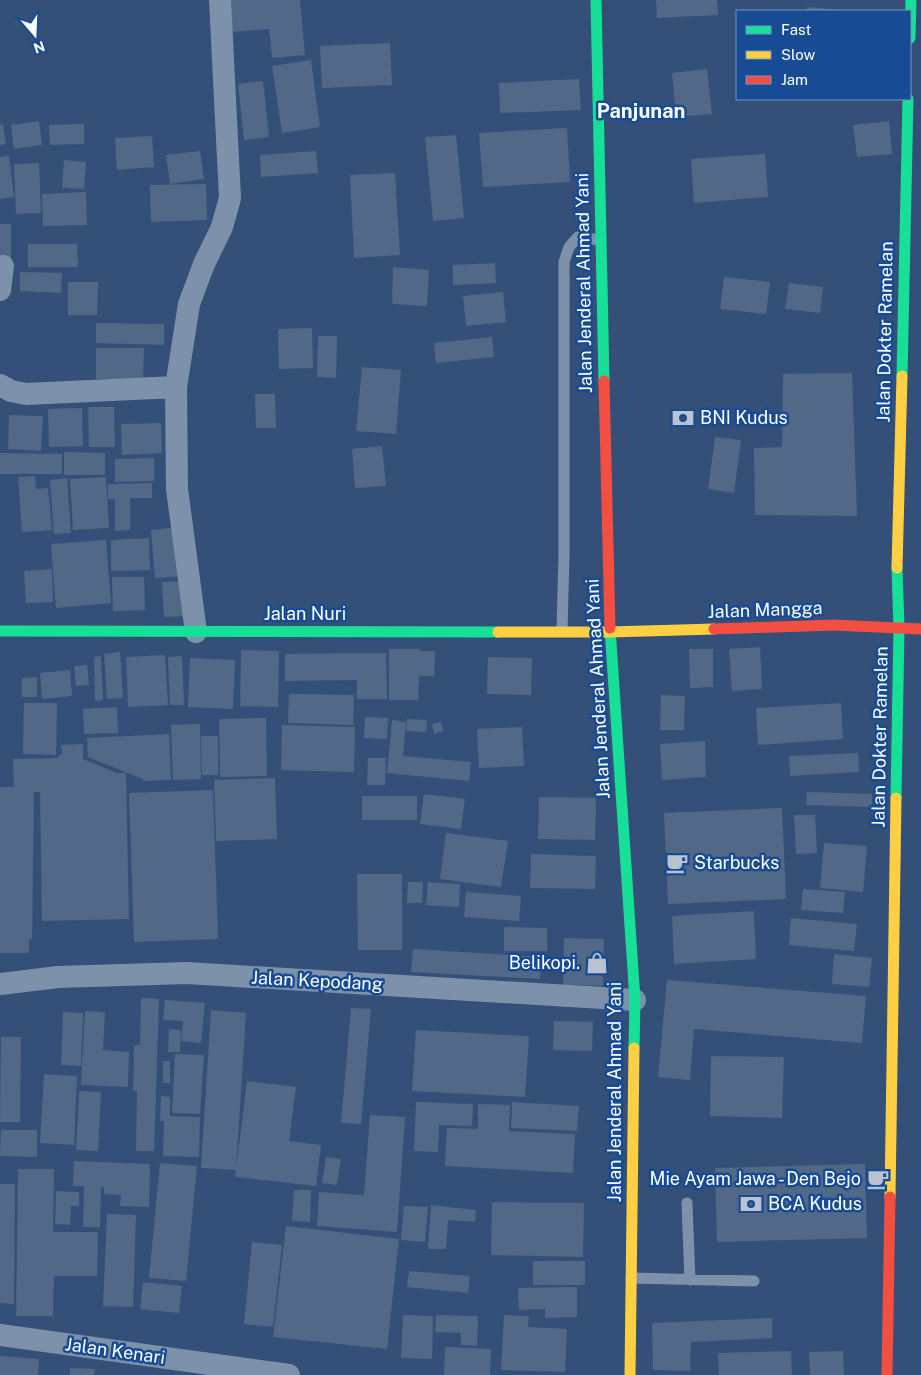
<svg xmlns="http://www.w3.org/2000/svg" width="921" height="1375" font-family="'Public Sans',sans-serif">
<rect width="100%" height="100%" fill="#345078"/>
<path fill="#516887" d="M230,0H300L305,55L272,58L269,29L232,32Z
M656,0H717L718,15L657,18Z
M807,7L842,10V11H807Z
M390,43L392,85L322,88L320,46Z
M311,60L320,127L282,133L272,66Z
M707,69L712,114L676,117L672,73Z
M579,79L581,110L500,113L499,83Z
M263,81L269,137L244,140L238,84Z
M39,121L42,145L14,149L11,125Z
M889,121L892,154L857,157L853,125Z
M3,124L6,144L0,145V125Z
M84,124V144L50,145L49,125Z
M567,128L570,182L483,187L479,133Z
M456,135L464,218L433,221L425,137Z
M152,136L154,167L117,170L115,138Z
M200,151L204,179L170,184L166,155Z
M316,151L318,173L261,177L260,155Z
M765,154L768,197L694,203L691,159Z
M9,156L14,197L0,199V157Z
M64,160L86,162L84,189L62,188Z
M39,163L41,213L16,214L14,164Z
M395,173L400,255L354,258L350,175Z
M206,184L207,220L151,222L150,185Z
M86,192L87,225L43,226L42,194Z
M0,224H11V264H0Z
M28,244H77L78,267H28Z
M495,263L496,283L453,285V265Z
M393,267L429,270L427,306L392,304Z
M20,272L62,273L61,293L20,291Z
M724,277L770,282L766,314L720,309Z
M68,282H98L97,315H68Z
M789,283L823,287L820,313L785,309Z
M503,292L506,322L466,326L463,296Z
M96,323L164,324V345L96,343Z
M312,328L313,368L279,369L278,329Z
M318,336H337L336,378L317,377Z
M492,337L494,357L436,363L434,343Z
M96,348H144L143,379H96Z
M362,367L401,370L396,434L356,431Z
M852,373L857,516L755,515L754,448L782,447L783,374Z
M255,394H275L276,428H256Z
M88,407H114L115,447H89Z
M82,408L83,446L49,447L48,409Z
M9,415L43,416L41,451L8,449Z
M161,423L162,453L122,455L121,424Z
M715,437L741,440L734,493L708,489Z
M382,446L386,486L355,488L352,449Z
M64,452L105,453V475H64Z
M0,453L62,454V474H0Z
M154,458V481L115,482V459Z
M35,476L36,489L48,488L52,530L22,532L18,477Z
M106,477L109,528L73,530L70,479Z
M67,478L71,533L54,534L50,480Z
M152,483V498H130V530L115,531V499H108V484Z
M180,527L184,576L155,578L151,530Z
M149,538L150,570L111,571V540Z
M106,540L111,603L56,608L51,544Z
M52,569L53,602L26,603L24,571Z
M112,577H144L145,610L113,611Z
M189,581L191,616L164,617L162,582Z
M760,647L762,689L732,691L729,649Z
M389,649H420V651H435L434,676H419L418,700H389Z
M689,649H713V687L690,688Z
M241,650L279,651L278,707L240,706Z
M120,652L123,698L107,699L104,654Z
M386,653L387,699H357V680L285,681V654Z
M165,655L168,705L128,707L126,657Z
M101,656L103,700L95,701L94,657Z
M182,656L184,705H170L168,657Z
M488,657L532,658L531,695L487,694Z
M190,658L235,660L233,709L188,707Z
M87,665L89,685L76,686L74,666Z
M70,670L72,696L42,699L40,673Z
M37,677V697H22V678Z
M289,694L354,695L353,725L288,723Z
M661,695L685,696L684,730H660Z
M24,703H57L56,755L23,754Z
M841,703L843,739L758,745L756,708Z
M117,707L118,733L84,734L83,709Z
M365,717L388,718L387,739L364,738Z
M266,718L267,776L220,777L219,719Z
M407,719L427,720L426,732L406,731Z
M392,720L406,722L403,756L471,762L469,781L387,773Z
M441,722L443,731L434,734L432,724Z
M200,724L201,779L173,780L171,725Z
M282,725L355,727L354,772L281,770Z
M522,727L524,766L479,768L477,729Z
M169,734L171,780L143,781V779L88,757L87,738Z
M201,736H218V775H202Z
M705,741L706,777L662,780L660,744Z
M83,744V759L117,773H126L129,919L42,921L40,792H34L32,939H29V953H0V787H14L13,759L57,758L61,754L62,755L61,745Z
M858,753L859,772L790,776L789,756Z
M368,758H386L385,785H367Z
M275,778L277,839L216,841L214,780Z
M213,790L218,939L134,942L129,793Z
M807,792L872,794V807L806,805Z
M424,794L465,799L461,829L420,824Z
M362,796H417V820H362Z
M539,797L596,798L595,840L538,839Z
M782,808L786,899L668,904L664,813Z
M794,815H815L817,853L796,854Z
M446,833L508,841L501,887L440,879Z
M824,843L867,846L863,892L820,888Z
M531,854L596,856L595,889L530,888Z
M357,874H402V950H358Z
M408,882H423L422,903H407Z
M428,882L460,884L459,907L426,905Z
M803,889L845,892L843,913L801,910Z
M466,892L521,896L519,921L464,917Z
M754,911L756,959L674,964L672,916Z
M791,918L857,924L854,951L789,945Z
M504,927L547,928V951H504Z
M564,938L604,939L603,986L563,985Z
M413,949L541,957L540,979L411,972Z
M834,954L872,958L869,987L832,984Z
M667,980L866,996L862,1043L694,1029L690,1080L658,1077Z
M141,998L159,999L154,1151H136L137,1091H133L134,1045H140Z
M165,1000L205,1003L201,1043L181,1041L183,1021L163,1020Z
M351,1008L371,1009L361,1124L341,1123Z
M211,1010L246,1013L236,1170L201,1168Z
M85,1011L105,1012L103,1050L129,1052L128,1087L81,1085Z
M63,1012L83,1013L81,1066L61,1065Z
M554,1021L593,1022L592,1051L553,1050Z
M169,1029L181,1030L180,1052H168Z
M416,1030L529,1036L525,1097L412,1091Z
M1,1037H21L20,1122H0Z
M175,1054L204,1055L200,1114L172,1113Z
M711,1056L784,1057L782,1118L710,1116Z
M163,1061H170V1083H163Z
M44,1074L77,1076L74,1145L40,1143Z
M247,1081L296,1087L289,1141L321,1145L316,1186L235,1177Z
M79,1091L101,1092L98,1151L76,1150Z
M161,1096L170,1097V1116L200,1117L199,1157L163,1156L164,1121H160Z
M416,1102L473,1104L472,1126L439,1125L438,1152L414,1151Z
M512,1102L579,1106L577,1131L511,1128Z
M478,1104L510,1105L509,1131L575,1134L573,1173L445,1166L447,1128L478,1129Z
M370,1115L405,1117L397,1232L317,1226L319,1192L364,1195Z
M1,1130H37V1157L0,1156Z
M326,1157L341,1159L337,1185L322,1183Z
M74,1161L150,1164L149,1207L120,1206L121,1195L104,1194V1187H101L100,1227H83L84,1186H73Z
M160,1163L197,1166L186,1281L149,1278Z
M865,1164L867,1238L717,1242L715,1168Z
M18,1169H54L53,1232H98L97,1276H54L53,1316H16Z
M0,1184H15L14,1304L0,1303Z
M294,1190H311L310,1222L292,1221Z
M56,1191L79,1192V1206H71L70,1225L55,1224Z
M492,1202L584,1203L583,1257L491,1255Z
M431,1205L476,1210L475,1222L448,1220L446,1249H428Z
M404,1206L428,1207L425,1242L401,1240Z
M107,1214L136,1215L133,1307L103,1306Z
M286,1226L399,1239L387,1349L273,1337Z
M252,1242L282,1245L273,1327L244,1324Z
M533,1261H585V1285H533Z
M409,1271L470,1276L468,1293L407,1287Z
M143,1282L182,1286L179,1313L140,1309Z
M577,1287V1317L545,1318V1309L519,1310L518,1288Z
M403,1315L433,1316L432,1359L401,1358Z
M436,1315L478,1316L477,1346L461,1345V1333L435,1332Z
M504,1315L529,1316L528,1327L567,1329L565,1372L501,1370Z
M772,1318V1338L691,1342L690,1371L653,1370L652,1323Z
M445,1347L491,1349L490,1375H444Z
M791,1351L792,1375H719L718,1353Z
M843,1351L844,1375H810L809,1352Z
M0,1356L39,1359L38,1375H0Z
M70,1368L95,1369L94,1375H70Z"/>
<g fill="none" stroke-linecap="round" stroke-linejoin="round">
<path stroke="#7d91ab" stroke-width="11" d="M562,631L564,554V262L569,247L578,237L600,240
M687,1203L690,1280
M631,1278L754,1281"/>
<path stroke="#7d91ab" stroke-width="22" d="M0,290L3,266
M0,385L11,391L26,394L176,387
M196,632L177,489L176,387L189,304L204,264L222,227L230,198L220,0
M0,984L58,977L187,973L635,1000
M0,1335L289,1375"/>
<path stroke="#16e098" stroke-width="11" d="M596,0L604,381
M910,38L911,0
M902,376L908,99
M610,628L635,1000L634,1048
M0,631L498,632
M896,798L899,628L897,568"/>
<path stroke="#ffcf43" stroke-width="11" d="M897,568L902,376
M498,632H610L714,629
M890,1197L896,798
M630,1375L634,1048"/>
<path stroke="#f24e42" stroke-width="11" d="M604,381L610,628
M714,629L834,625L921,629
M887,1375L890,1197"/>
</g>
<defs>
<g id="bank-bare" transform="scale(1.725)"><path d="M-6-4H6V4H-6ZM0-2.3a2.3 2.3 0 1 0 0 4.6a2.3 2.3 0 1 0 0-4.6Z" fill="#b8c2d0" stroke="#174c95" stroke-width="2.5" paint-order="stroke"/></g>
<g id="cafe-bare" transform="scale(1.725)"><path d="M-5.5-4.5H6V0H3Q3 3.5 0 3.5H-2.5Q-5.5 3.5-5.5 0ZM3-3.2v2h1.7v-2ZM-6 4.5H4V6H-6Z" fill="#b8c2d0" stroke="#174c95" stroke-width="2.5" paint-order="stroke"/></g>
<g id="shop-bare" transform="scale(1.725)"><path d="M-5-2.5h2.3a2.7 3.5 0 0 1 5.4 0H5L5.5 6h-11ZM-1.5-2.5h3a1.5 2.3 0 0 0-3 0Z" fill="#b8c2d0" stroke="#174c95" stroke-width="2.5" paint-order="stroke"/></g>
</defs>
<g fill-rule="evenodd">
<use href="#bank-bare" x="683" y="418"/>
<use href="#cafe-bare" x="677" y="863"/>
<use href="#shop-bare" x="597" y="963"/>
<use href="#cafe-bare" x="878" y="1179"/>
<use href="#bank-bare" x="751" y="1204"/>
</g>
<g text-anchor="middle" stroke-width="5" stroke-linejoin="round" paint-order="stroke">
<g font-size="18" fill="#fff" stroke="#174c95">
<text transform="translate(584 283) rotate(-91)" y="6">Jalan Jenderal Ahmad Yani</text>
<text transform="translate(885 332) rotate(-89)" y="6">Jalan Dokter Ramelan</text>
<text transform="translate(765 610) rotate(-2)" y="6">Jalan Mangga</text>
<text x="305" y="620">Jalan Nuri</text>
<text transform="translate(598 689) rotate(-93)" y="6">Jalan Jenderal Ahmad Yani</text>
<text transform="translate(880 737) rotate(-89)" y="6">Jalan Dokter Ramelan</text>
<text transform="translate(317 981) rotate(3)" y="6">Jalan Kepodang</text>
<text transform="translate(615 1092) rotate(-90)" y="6">Jalan Jenderal Ahmad Yani</text>
<text transform="translate(115 1351) rotate(8)" y="6">Jalan Kenari</text>
</g>
<g font-size="18" fill="#fff" stroke="#174c95" text-anchor="start">
<text x="700" y="424">BNI Kudus</text>
<text x="694" y="869">Starbucks</text>
<text x="580" y="969" text-anchor="end">Belikopi.</text>
<text x="861" y="1185" text-anchor="end">Mie Ayam Jawa - Den Bejo</text>
<text x="768" y="1210">BCA Kudus</text>
</g>
<g font-size="20" font-weight="bold" fill="#fff" stroke="#174c95">
<text x="641" y="118">Panjunan</text>
</g>
</g>
<rect x="736" y="10" width="175" height="90" fill="#174c95" stroke="#7494bf"/>
<rect x="746" y="26" width="25" height="8" fill="#16e098" stroke="#7494bf"/>
<text x="781" y="35" font-size="15" fill="#ffffff">Fast</text>
<rect x="746" y="51" width="25" height="8" fill="#ffcf43" stroke="#7494bf"/>
<text x="781" y="60" font-size="15" fill="#ffffff">Slow</text>
<rect x="746" y="76" width="25" height="8" fill="#f24e42" stroke="#7494bf"/>
<text x="781" y="85" font-size="15" fill="#ffffff">Jam</text>
<g transform="translate(35 35) rotate(161)" stroke="#174c95" stroke-width="4" paint-order="stroke">
<path d="M0-4L9 19L0 12L-9 19Z" fill="#ffffff"/>
<text y="-8" font-size="14" font-weight="bold" text-anchor="middle" fill="#ffffff">N</text>
</g>
</svg>
